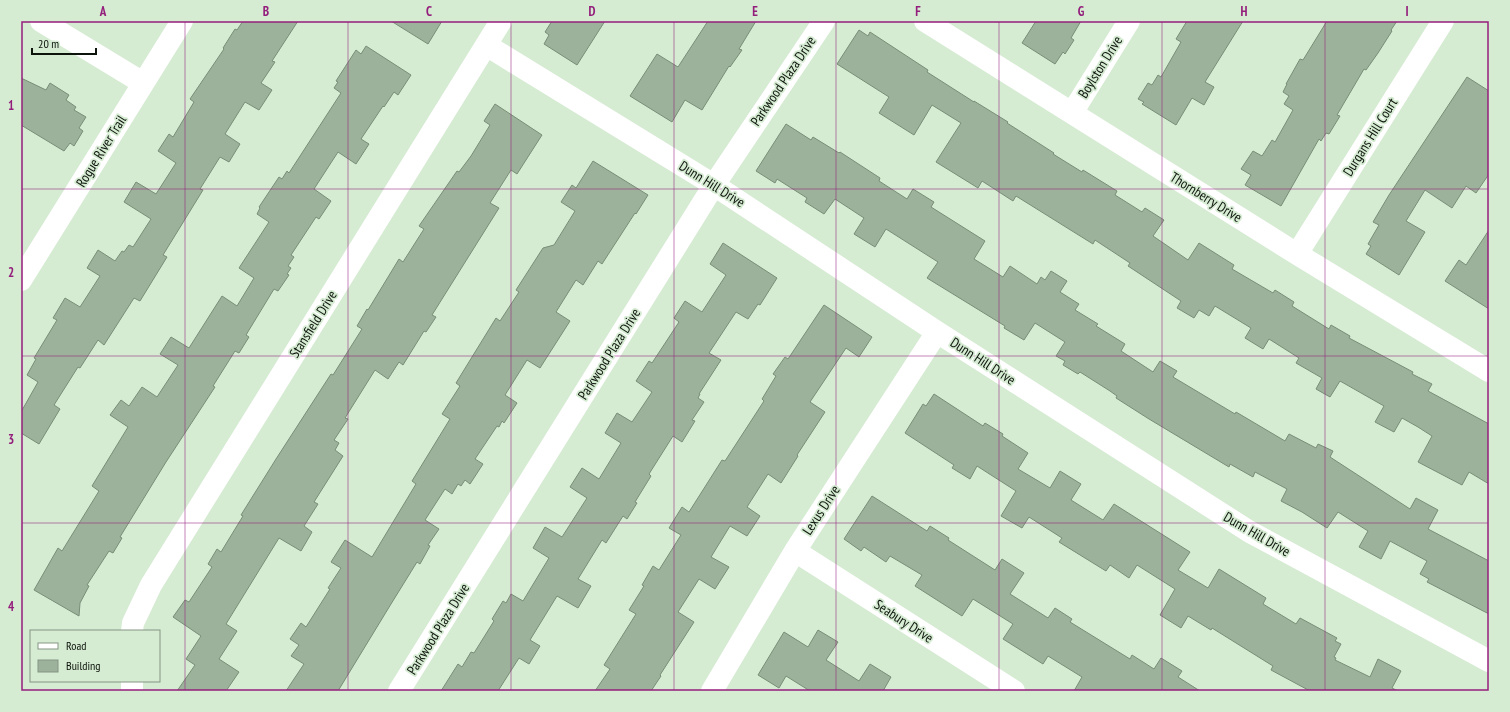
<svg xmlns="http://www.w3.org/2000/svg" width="1510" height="712" font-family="'PT Sans Narrow',sans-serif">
<rect width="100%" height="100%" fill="#d5ebd2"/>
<path fill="#9db29a" stroke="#7a8e77" d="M243,21H298L272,61L275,62L261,83L272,90L259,110L245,102L225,134L240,144L229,162L220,157L200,189L203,190L163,255L167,257L140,301L134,298L104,345L98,340L80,368L78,367L54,405L60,409L39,444L21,433V412L38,382L27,375L36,359L34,358L57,320L53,318L65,298L80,307L100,276L87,268L98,250L115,261L122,251L124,252L129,245L133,247L151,219L124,202L136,182L156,194L176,163L158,151L169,134L173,137L194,102L190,99L224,49L223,48L235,29L237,30Z
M391,21H442L428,44Z
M552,21H605L577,65L544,44L549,35L545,32Z
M708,21H756L739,49L742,50L730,67L729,66L702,110L685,100L672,122L630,96L657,54L678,67Z
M1036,21H1081L1071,38L1074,40L1065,54L1063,52L1055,64L1022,43Z
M1187,21H1243L1205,82L1214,87L1204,105L1192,98L1176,125L1142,104L1144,102L1138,99L1148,83L1152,85L1158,75L1161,77L1181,42L1176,39Z
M1327,21H1397L1391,30L1392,31L1378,53L1366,70L1364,69L1337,115L1340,116L1329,134L1326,133L1321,141L1319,139L1281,206L1245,185L1251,175L1241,169L1253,151L1262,156L1272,140L1275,142L1293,110L1284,104L1289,96L1283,92L1287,84H1286L1300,59L1303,60Z
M859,30L868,36L870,32L928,70L927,72L974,102V101L1008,122L1007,123L1054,153L1053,154L1082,172L1083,170L1117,191L1115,195L1142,212L1145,208L1164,220L1153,236L1188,260L1199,243L1234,265L1232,269L1273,293L1275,290L1294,302L1292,306L1329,329L1331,325L1350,336L1349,338L1413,372L1412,374L1432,384L1428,391L1489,424V484L1469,472L1462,485L1418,462L1432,436L1418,427L1402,418L1394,432L1375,422L1384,406L1340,381L1330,397L1316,389L1322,378L1296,363L1299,358L1269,339L1263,349L1245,338L1251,328L1215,306L1209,316L1199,310L1194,318L1177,308L1181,301L1128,266L1130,263L1095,240L1093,244L1016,196L1013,201L982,181L978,188L936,162L961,123L932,105L914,135L879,113L889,97L837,64Z
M366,46L411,75L398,95L394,92L384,107L383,106L361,139L369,144L356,164L338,152L314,189L331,201L319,219L316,217L291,255L294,257L288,266L291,268L287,274L289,275L278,291L274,289L246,335L249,337L239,353L235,351L213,386L215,387L166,462L120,537L122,538L113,553L109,551L87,585L89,586L80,603L79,616L34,590L58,548L62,551L99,491L92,486L128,427L110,415L121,400L129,406L142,387L157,397L178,365L160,354L171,337L189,348L222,296L237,306L254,278L239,268L269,222L257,214L260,208L259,207L279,177L282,179L287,171L289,173L341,93L334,88L338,82L336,81L356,50L361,54Z
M1467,77L1489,91V174L1476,193L1466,186L1452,208L1425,190L1406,221L1425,232L1399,275L1366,254L1371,246L1368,244L1379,225L1373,222L1389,195Z
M21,78L46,90L50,83L69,95L66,100L76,107L74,110L86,117L79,128L83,131L74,146L70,143L64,151L21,125Z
M495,104L542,135L517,174L511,170L490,203L499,208L432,315L436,317L426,332L424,331L403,365L399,362L388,379L375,370L345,418L348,419L334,440L339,443L335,450L343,456L314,502L318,504L304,526L312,532L301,551L279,538L226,624L237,631L219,659L239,672L226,691H177L195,665L186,659L201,636L173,617L185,600L189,602L212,567L208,564L217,549L221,552L243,516L241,515L276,459L331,374L333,375L362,329L357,326L367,309L368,310L399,259L403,262L424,229L419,226L457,171L459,172L471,156L490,125L484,121Z
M786,124L811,140L813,137L839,153L840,152L880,178L879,181L907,199L913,189L934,202L931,207L985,241L974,259L1003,277L1010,266L1037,284L1041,277L1045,280L1051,271L1067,281L1060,292L1079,304L1075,310L1098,324L1096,326L1125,344L1121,351L1153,372L1160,361L1177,371L1173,377L1235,414L1236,412L1285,441L1289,434L1316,448L1318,444L1333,451L1330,457L1410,509L1416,498L1438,510L1428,529L1489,561V614L1427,582L1429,579L1420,574L1427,561L1390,541L1381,559L1359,547L1368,531L1338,512L1327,528L1302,512L1281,501L1287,489L1255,472L1253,477L1230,464L1229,467L1149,419L1116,398L1117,396L1110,391L1080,372L1078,374L1063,365L1065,361L1056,356L1065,342L1035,323L1024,340L1004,328L1005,326L927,278L938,262L886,229L875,247L854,234L864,218L835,199L824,214L805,202L807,198L777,179L775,183L756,171Z
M593,161L648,195L636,214L635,213L602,264L598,261L583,285L576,280L556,312L570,321L540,368L527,360L505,395L517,403L504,423L502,421L499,427L497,426L475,459L483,464L470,484L465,480L461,486L458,484L452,494L445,489L425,520L439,529L428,545L430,546L420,564L417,562L391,604L338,691H286L304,664L291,656L299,645L290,639L301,623L306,627L330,589L328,588L341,568L331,562L345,540L372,557L416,484L412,481L450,419L442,414L460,386L456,383L496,318L500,321L519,292L516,290L543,248L554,245L575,211L561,202L572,185L576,188Z
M1489,230V309L1445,281L1459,260L1466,265Z
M723,243L777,278L760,305L758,304L748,319L736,312L709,353L721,360L699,394H700L698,398L704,402L692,420L695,421L682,442L673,436L649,474L651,476L635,502L637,503L627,519L623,516L606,543L602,540L578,579L591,586L578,608L557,596L530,640L540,646L529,664L519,658L498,691H441L458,664L462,667L471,652L474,653L494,621L492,619L503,601L506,603L511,594L523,601L549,558L533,548L545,527L562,537L587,498L570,487L582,468L599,479L621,443L605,433L617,413L632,422L652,392L636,381L649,361L652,363L679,322L674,318L685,301L702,312L726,275L710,264Z
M824,305L872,337L859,357L846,348L810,402L825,412L797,455L798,456L781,483L768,474L747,507L760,516L747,536L730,526L711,557L729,567L715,589L699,579L678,612L694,622L660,675L661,676L651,691H595L610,669L604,665L636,614L629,610L644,586L642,585L653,566L659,570L681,535L669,528L682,507L689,512L722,460L725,461L764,401L762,399L776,376L773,374L785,357L788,359Z
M934,394L983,426L985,423L1003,434L1002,436L1028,453L1018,469L1050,488L1060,471L1081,484L1071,500L1103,520L1114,504L1190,552L1178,570L1208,588L1219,569L1266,598L1263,604L1296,624L1300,618L1337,638L1335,641L1341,644L1334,657L1336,658L1335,660L1370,677L1378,659L1401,671L1392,688L1398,691H1310L1271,670L1273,666L1212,628L1211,630L1188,616L1181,628L1160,615L1175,589L1137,565L1129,578L1110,565L1106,571L1059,542L1062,538L1029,517L1022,528L1001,516L1016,491L977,466L970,479L952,468L954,465L905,433L923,404L926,406Z
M872,496L927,531L930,526L949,538L948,540L995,570L1002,559L1024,573L1010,594L1048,618L1055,608L1072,619L1070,622L1130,659L1132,655L1154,669L1161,658L1182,671L1178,677L1200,691H1074L1082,677L1048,656L1043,664L1003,639L1013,624L973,599L962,616L915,586L922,575L890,556L886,562L864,547L861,551L844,539Z
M818,630L838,642L826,660L859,681L870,664L891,677L883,691H810L786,676L779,688L758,675L784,632L808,647Z"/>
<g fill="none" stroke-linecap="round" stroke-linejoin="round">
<path stroke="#fff" stroke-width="22" d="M41,21L143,83
M925,21L1297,254L1489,371
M486,45L714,185L937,332L1250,532L1489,661
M1072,113L1129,21
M1297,254L1443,21
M21,280L182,21
M795,551L1014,691
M132,631L133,623L151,585L501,21
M132,681V691
M399,691L714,185L824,21
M712,691L795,551L937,332"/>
</g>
<path fill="none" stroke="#941e7c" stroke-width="1" stroke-opacity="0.55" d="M185,21V691M348,21V691M511,21V691M674,21V691M836,21V691M999,21V691M1162,21V691M1325,21V691M21,189H1489M21,356H1489M21,523H1489"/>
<g text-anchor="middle" stroke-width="3.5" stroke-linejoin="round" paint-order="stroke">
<g font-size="14" fill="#0d140c" stroke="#d5ebd2">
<text transform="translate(1100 67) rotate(-58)" y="5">Boylston Drive</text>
<text transform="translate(783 81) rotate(-56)" y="5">Parkwood Plaza Drive</text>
<text transform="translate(1370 137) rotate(-58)" y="5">Durgans Hill Court</text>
<text transform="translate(101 151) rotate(-58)" y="5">Rogue River Trail</text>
<text transform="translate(712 184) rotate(32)" y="5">Dunn Hill Drive</text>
<text transform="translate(1206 197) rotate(32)" y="5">Thornberry Drive</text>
<text transform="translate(313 324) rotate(-58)" y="5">Stansfield Drive</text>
<text transform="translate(609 354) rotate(-58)" y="5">Parkwood Plaza Drive</text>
<text transform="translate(983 361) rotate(33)" y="5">Dunn Hill Drive</text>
<text transform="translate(821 510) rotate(-57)" y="5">Lexus Drive</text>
<text transform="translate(1257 534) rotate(30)" y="5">Dunn Hill Drive</text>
<text transform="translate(904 621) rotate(33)" y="5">Seabury Drive</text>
<text transform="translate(438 629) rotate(-58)" y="5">Parkwood Plaza Drive</text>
</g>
</g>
<rect width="1510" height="712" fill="none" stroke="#d5ebd2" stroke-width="44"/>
<rect x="30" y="630" width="130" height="52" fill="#d5ebd2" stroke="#859583"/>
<rect x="38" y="643" width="20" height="6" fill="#ffffff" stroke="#859583"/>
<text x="66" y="650" font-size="12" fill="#0d140c">Road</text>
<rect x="38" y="660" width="20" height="12" fill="#9db29a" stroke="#859583"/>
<text x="66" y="670" font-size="12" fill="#0d140c">Building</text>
<path d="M32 48v6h64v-6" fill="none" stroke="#0d140c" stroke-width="2"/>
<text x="38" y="48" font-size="12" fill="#0d140c" stroke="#d5ebd2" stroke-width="3" paint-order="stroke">20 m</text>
<rect x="22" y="22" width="1466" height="668" fill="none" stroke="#941e7c" stroke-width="1.5"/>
<g font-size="13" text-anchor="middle" font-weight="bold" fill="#941e7c">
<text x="103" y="16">A</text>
<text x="266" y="16">B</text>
<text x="429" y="16">C</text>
<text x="592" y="16">D</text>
<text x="755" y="16">E</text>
<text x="918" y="16">F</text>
<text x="1081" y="16">G</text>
<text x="1244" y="16">H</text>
<text x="1407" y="16">I</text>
<text x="11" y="110">1</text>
<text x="11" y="277">2</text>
<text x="11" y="444">3</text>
<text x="11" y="611">4</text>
</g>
</svg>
